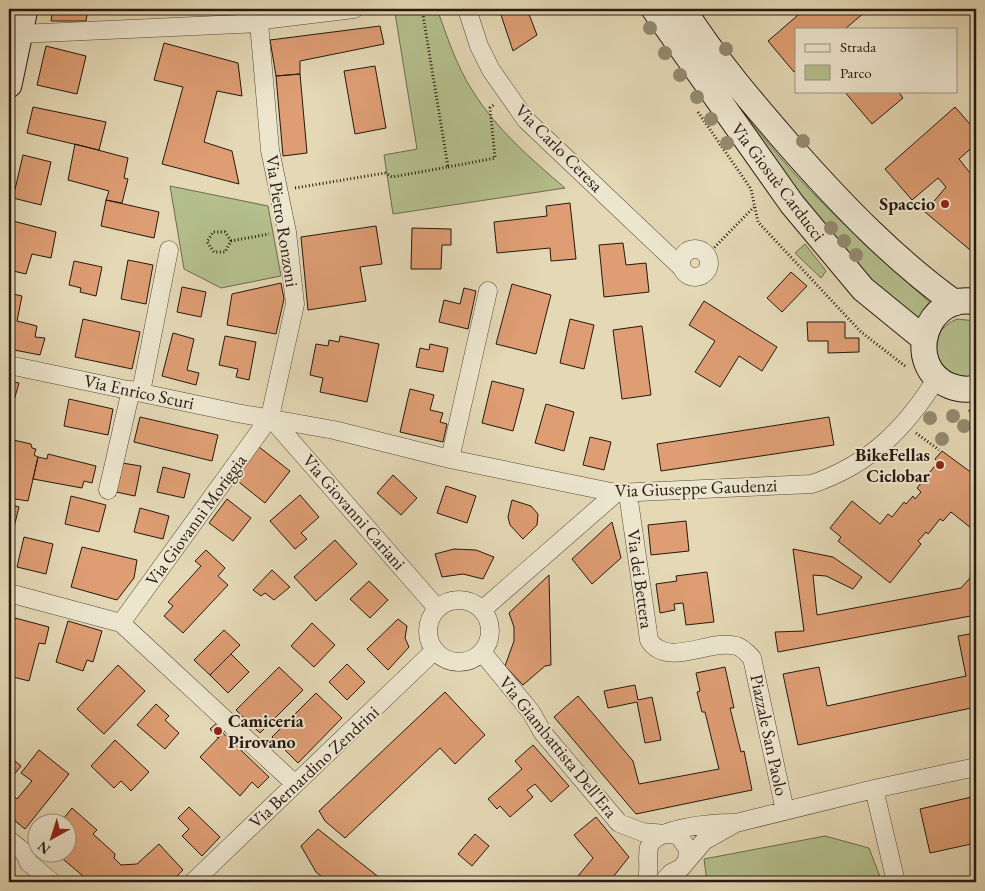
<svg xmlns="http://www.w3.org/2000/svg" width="985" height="891" font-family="'EB Garamond',serif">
<rect width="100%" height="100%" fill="#e4d8b5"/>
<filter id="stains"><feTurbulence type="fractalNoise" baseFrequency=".004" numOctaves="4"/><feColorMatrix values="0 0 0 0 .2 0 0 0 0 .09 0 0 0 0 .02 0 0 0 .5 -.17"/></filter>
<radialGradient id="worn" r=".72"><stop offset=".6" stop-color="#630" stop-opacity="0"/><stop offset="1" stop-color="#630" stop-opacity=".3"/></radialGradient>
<path fill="#b4bf8d" stroke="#6d6c4f" d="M416,9H437C447,36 456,65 472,90C496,129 531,159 565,188L393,214L384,155L417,149L395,13Z
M702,57C725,87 747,119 772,148C820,205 877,256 933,305L917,323L848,267Z
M170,186L268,206L281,276L221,288L184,269Z
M805,244L826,271L821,278L795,253Z
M957,319L976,321V375C943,392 914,337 957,319Z
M825,836L869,848L882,882H825L811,879L798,882H707L704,859Z"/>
<path fill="#de9d73" stroke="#261811" d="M53,9H88L86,21H51Z
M499,9H527L537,35L513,51Z
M805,9H862L865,12L845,29H796V70L794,72L768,41Z
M380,26L384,44L300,61V74L276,76L270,40Z
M164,43L238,63L242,96L217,91L204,142L232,151L239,184L162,164L183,87L154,80Z
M46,46L86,56L77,94L37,85Z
M375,66L386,128L355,134L344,71Z
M300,74L307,153L283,156L276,76Z
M844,91H898L903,98L872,124Z
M33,107L106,122L99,150L27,133Z
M955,107L976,131V144L959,159L971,174L976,170V255L925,212L946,187L938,178L912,200L885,169Z
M75,144L128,158L124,178L128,179L122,203L106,200L109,191L68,180Z
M23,155L51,162L41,205L13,198Z
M106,200L159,212L154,238L101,226Z
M570,203L576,259L551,261L550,248L497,253L494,222L547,216L546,206Z
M9,220L56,232L51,258L32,254L26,274L9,270Z
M376,226L382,264L360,267L366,301L308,310L301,237Z
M412,228L451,229V245H442L441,269H411Z
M623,243L626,265L646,263L649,292L604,297L599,245Z
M128,260L153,265L146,304L121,299Z
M74,261L102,267L96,296L80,292L81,288L69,285Z
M791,272L807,286L782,312L767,298Z
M281,283L284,299L276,334L227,325L232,294Z
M512,284L551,295L536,354L496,344Z
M182,287L206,292L201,317L177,312Z
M464,288L476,291L468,329L439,322L444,300L460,304Z
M9,293L22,296L17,321L37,326L35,337L45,338L40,355L9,349Z
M704,301L777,347L762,371L739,356L720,387L695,372L715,341L689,325Z
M83,319L140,332L132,369L75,357Z
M570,319L594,325L584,369L560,363Z
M807,322H845V338H859V352L828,353V341H808Z
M642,326L651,395L622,399L613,330Z
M173,333L194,339L187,370L199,373L196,385L162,376Z
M225,336L256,342L249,380L236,377L238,369L219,365Z
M340,336L379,344L367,402L320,392L323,378L310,375L316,344L328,346L329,340L339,342Z
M430,344L448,348L443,372L416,367L420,348L429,350Z
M9,381L19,383L11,411L9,410Z
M492,381L524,389L513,431L482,423Z
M410,389L434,395L430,410L443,413L440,422L447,424L443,442L400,432Z
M69,399L113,409L108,435L64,426Z
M546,404L574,412L564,451L535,443Z
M140,417L218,435L212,461L134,442Z
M829,417L834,445L661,471L657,444Z
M590,437L611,442L604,470L583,465Z
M9,439L31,444L32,448L36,449L34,455L38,457L28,501L9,498V462L11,452L9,451Z
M259,447L290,471L265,503L235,479Z
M942,451L976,476V532L951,512L943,521L940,519L928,534L926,532L918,541L921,544L890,583L838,541L841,537L830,528L852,501L880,524L888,514L892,517L904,502L906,504L913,496L915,499L921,492L917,488L938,462L935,459Z
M48,454L96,466L92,483L84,481L82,488L33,479L38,457L47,459Z
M122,463L141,466L135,496L116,492Z
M163,467L190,474L184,498L157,492Z
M393,475L417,498L401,515L377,493Z
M446,486L476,496L467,523L437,513Z
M300,495L319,517L301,533L307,539L295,549L270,521Z
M71,496L106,505L99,532L65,524Z
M227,499L251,518L233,541L209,523Z
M512,500L531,506L538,514L537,525L523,539L510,525L508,517Z
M9,504L19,507L13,531L9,530Z
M140,508L169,516L163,539L134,532Z
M686,521L689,551L651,555L648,525Z
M612,522L621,558L592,584L572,559Z
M24,537L53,544L46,574L17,567Z
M975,538L976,615L778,652L775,632L804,631L793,549L833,557L862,577L853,589L826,576L813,575L817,615L961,588L970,578Z
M335,540L357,564L316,601L294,577Z
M82,547L137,560L134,578L117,600L71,587Z
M454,549L476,550L494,557L483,579L463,574L442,577L435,554Z
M206,550L225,568L218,576L228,585L183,633L164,616L173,606L168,602L201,566L195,561Z
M272,570L290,587L274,600L265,593L261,596L253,590Z
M707,572L714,622L686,625L683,603L674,604L675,610L660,613L656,584L677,581L676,576Z
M549,575L551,665L545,666L523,685L505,666L514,641V627L509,613Z
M369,581L388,600L370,618L350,599Z
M15,618L49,627L45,644L39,643L29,681L9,676V643Z
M398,619L407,626L405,638L409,647L388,670L367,649Z
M68,621L102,631L93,662L87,660L83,671L56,662Z
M312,623L335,645L314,667L291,646Z
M224,630L240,645L210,675L194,660Z
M976,633V707L798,745L783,674L819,667L827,706L966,676L958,636Z
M231,654L249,672L228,693L210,675Z
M347,664L365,682L347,700L329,682Z
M118,665L145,691L104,734L77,709Z
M279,667L303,690L260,733L236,710Z
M725,667L734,708H730L741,752L744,751L752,790L636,814L554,717L578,696L633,761L639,784L719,769L705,712H702L697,692L700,691L696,673Z
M635,685L638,700L652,697L661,740L645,743L637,702L608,708L604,691Z
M445,692L485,735L455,764L440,748L345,838L325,821L319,811Z
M316,693L342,718L298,763L272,737Z
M156,704L169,716L165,720L179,733L165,749L137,725Z
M220,720L228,728L218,738L210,729Z
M223,733L269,777L258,788L252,782L240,796L200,757Z
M115,740L149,772L131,791L121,781L114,788L91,766Z
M533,745L569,786L551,802L535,784L527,790L533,797L510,817L500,806L497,809L488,799L522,769L515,761Z
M39,750L69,774L25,829L9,816V791L17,799L32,781L21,773Z
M9,756L21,766L9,781Z
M976,796V843L930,853L920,809Z
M189,807L220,837L202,856L182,836L189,829L178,818Z
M72,808L97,830L93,834L115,854L114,858L121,865L137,864L159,844L183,870L171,882H90L57,854H68V824H59Z
M596,817L629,857L609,882H573L593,858L574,835Z
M318,829L338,845L385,882H328L316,872L301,846Z
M475,834L489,846L472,866L458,854Z"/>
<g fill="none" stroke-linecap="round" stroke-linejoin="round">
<g stroke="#56483a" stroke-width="19">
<path id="street" d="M467,9L479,46L491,70L526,120L681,267
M19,34L259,23L263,20L354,9
M681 263a14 14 0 1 1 28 0a14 14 0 1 1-28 0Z
M9,365L237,413L334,430L450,459L616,493L812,484C870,464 904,430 937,378
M141,392L169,250
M270,417L437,608
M450,459L488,291
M108,490L131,390
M628,494L649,640C667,669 710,638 737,646C743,648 748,654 752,658L785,811
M9,593L121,623L295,784
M428 631a31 31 0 1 1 62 0a31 31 0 1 1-62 0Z
M482,610L616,493
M121,623L270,417L295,304L287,232L270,150L259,23
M482,652L531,712L543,733L619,823L642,832L678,835L688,849L687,860
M874,789L896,882
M9,840L24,852L29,863L52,882
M193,882L434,651
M646,882C651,870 646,859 649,847C655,827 714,823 733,823
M663,882L671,873L681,868L704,841L736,823L874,789L976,767"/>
</g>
<g stroke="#261811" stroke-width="27">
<path id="secondary" d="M654,9L792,204L863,289L923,338
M683,9C715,60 755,106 795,152C844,207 895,260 955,303
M9,85L25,9
M976,302C926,291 902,366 950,386C958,389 968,390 976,388"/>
</g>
<path stroke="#261811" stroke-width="3" stroke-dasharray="1 2.5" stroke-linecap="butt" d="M698,112L751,189L758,222L861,332L905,366
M448,167L495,158L490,108L495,104
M295,188L385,173L392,177L448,167L422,9
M231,241L225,232H213L207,242L214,252H225L231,241L269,234
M707,255L754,207
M969,410L976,416
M916,433L939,450"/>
<use href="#street" stroke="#ede6cf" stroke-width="18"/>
<use href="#secondary" stroke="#ede6cf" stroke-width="25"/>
</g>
<g fill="#938a6f">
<circle cx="650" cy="28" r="7"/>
<circle cx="726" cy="49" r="7"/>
<circle cx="665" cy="53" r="7"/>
<circle cx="680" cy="75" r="7"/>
<circle cx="697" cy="97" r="7"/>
<circle cx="711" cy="119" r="7"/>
<circle cx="803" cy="141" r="7"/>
<circle cx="727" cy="143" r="7"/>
<circle cx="831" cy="228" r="7"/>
<circle cx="844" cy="241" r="7"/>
<circle cx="856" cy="255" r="7"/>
<circle cx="953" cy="416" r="7"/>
<circle cx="930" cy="418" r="7"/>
<circle cx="964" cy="426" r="7"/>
<circle cx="942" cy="439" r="7"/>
</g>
<g fill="#8f2418" stroke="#ede6cf" stroke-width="2">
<circle cx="945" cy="204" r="5"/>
<circle cx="940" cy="465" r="5"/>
<circle cx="218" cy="731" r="5"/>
</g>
<g text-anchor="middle" stroke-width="4" stroke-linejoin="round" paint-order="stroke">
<g font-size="18" fill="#261811" stroke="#ede6cf">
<text transform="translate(559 148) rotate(45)" y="6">Via Carlo Ceresa</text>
<text transform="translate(778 182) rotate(53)" y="6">Via Giosuè Carducci</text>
<text transform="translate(282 221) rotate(81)" y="6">Via Pietro Ronzoni</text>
<text transform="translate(139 392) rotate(12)" y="6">Via Enrico Scuri</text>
<text transform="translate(696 488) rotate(-2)" y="6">Via Giuseppe Gaudenzi</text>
<text transform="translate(354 512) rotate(49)" y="6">Via Giovanni Cariani</text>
<text transform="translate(196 520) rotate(-54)" y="6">Via Giovanni Moriggia</text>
<text transform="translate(640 579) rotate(82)" y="6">Via dei Bettera</text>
<text transform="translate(769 735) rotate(78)" y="6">Piazzale San Paolo</text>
<text transform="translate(558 747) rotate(51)" y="6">Via Giambattista Dell'Era</text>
<text transform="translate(314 767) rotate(-43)" y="6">Via Bernardino Zendrini</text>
</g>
<g font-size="18" font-weight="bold" fill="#261811" stroke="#ede6cf" text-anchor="end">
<text x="935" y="210">Spaccio</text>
<text x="930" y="461">BikeFellas<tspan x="930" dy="21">Ciclobar</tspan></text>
<text x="228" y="727" text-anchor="start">Camiceria<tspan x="228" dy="21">Pirovano</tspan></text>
</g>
</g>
<rect width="985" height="891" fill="none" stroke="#e4d8b5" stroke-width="30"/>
<rect x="10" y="10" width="965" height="871" fill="none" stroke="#261811" stroke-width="2.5"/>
<rect x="15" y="15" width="955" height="861" fill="none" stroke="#261811"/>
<rect x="795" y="28" width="162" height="65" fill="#ede6cf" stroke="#9d9483"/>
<rect x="805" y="44" width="25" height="8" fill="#ede6cf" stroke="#9d9483"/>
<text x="840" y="52" font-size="15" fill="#261811">Strada</text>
<rect x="805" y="65" width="25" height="15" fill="#b4bf8d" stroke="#9d9483"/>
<text x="840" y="78" font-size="15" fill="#261811">Parco</text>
<g transform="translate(52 838) rotate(219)"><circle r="24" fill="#ede6cf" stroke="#9d9483"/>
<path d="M0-4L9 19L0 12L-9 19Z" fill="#8f2418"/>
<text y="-8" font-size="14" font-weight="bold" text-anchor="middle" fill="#261811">N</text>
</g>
<rect width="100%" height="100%" filter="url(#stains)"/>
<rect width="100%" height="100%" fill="url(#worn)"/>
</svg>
